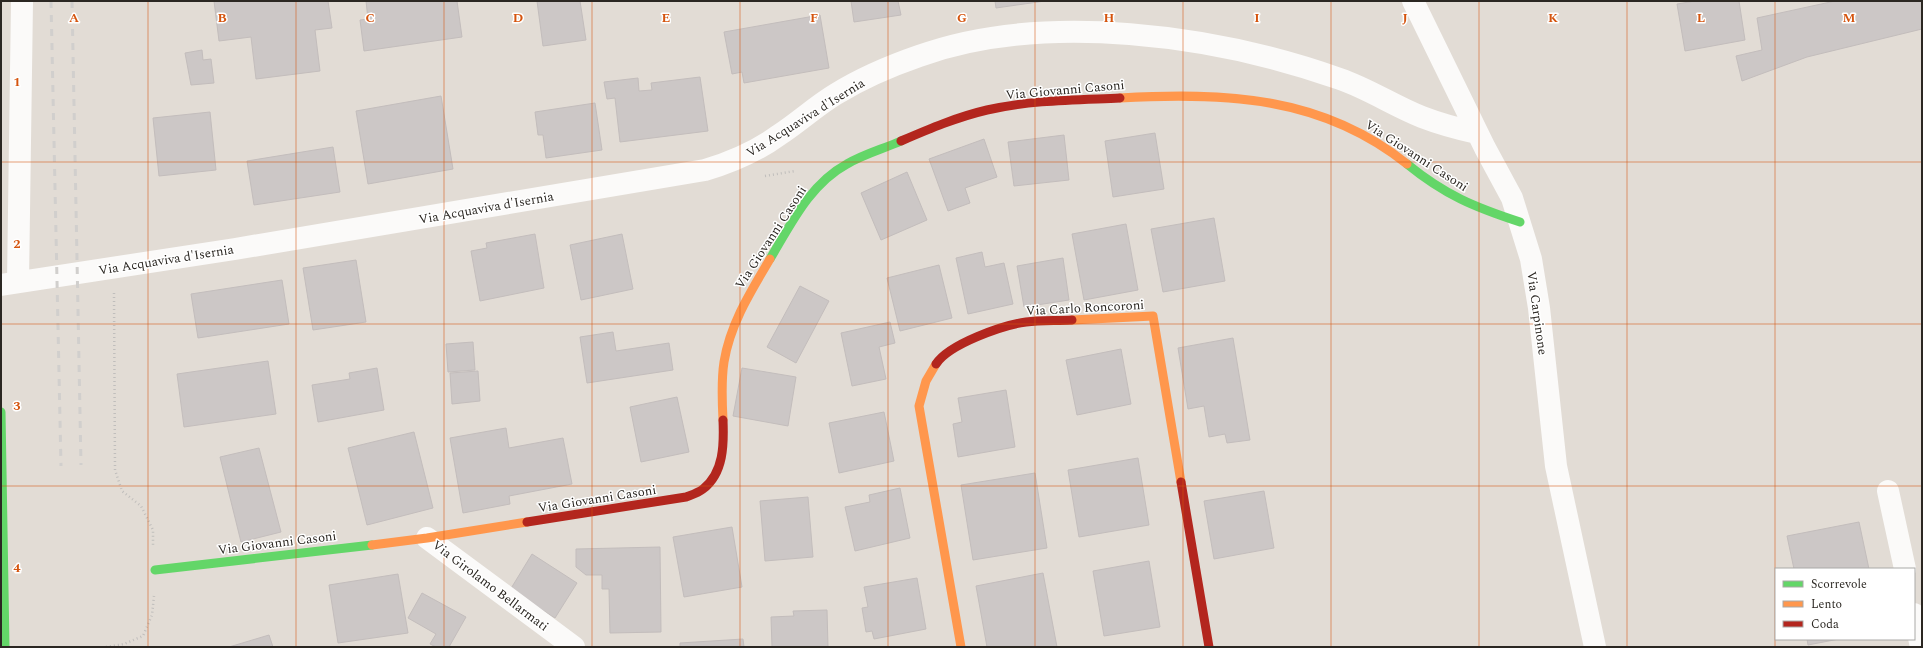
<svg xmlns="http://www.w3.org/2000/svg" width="1923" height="648" font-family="Spectral,serif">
<rect width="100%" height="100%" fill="#e2dcd5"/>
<path fill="#ccc7c6" stroke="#c3bdbc" d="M214,1H328L332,28L315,30L320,71L256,79L251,37L219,41Z
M366,1H457L462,37L364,51L360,20L368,19Z
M537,1H580L586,40L543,46Z
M851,1H898L901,15L854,22Z
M995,1H1045L996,8Z
M1695,1H1739L1745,40L1685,51L1677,4Z
M1835,1H1922V29L1807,57L1742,81L1736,56L1762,50L1757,18Z
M820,15L829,68L744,83L742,72L732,74L724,32Z
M202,50L203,60L211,59L214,83L191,85L185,53Z
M700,77L708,131L620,142L615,98L607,99L604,82L638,78L639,91L652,90L651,83Z
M441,96L453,169L368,184L356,111Z
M595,103L602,150L546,158L543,135H538L535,112Z
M210,112L216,170L159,176L153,118Z
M1155,133L1164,189L1113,197L1105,141Z
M1064,135L1069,180L1014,186L1008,142Z
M984,139L997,177L965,188L970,203L948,211L929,159Z
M333,147L340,192L254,205L247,161Z
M907,172L927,220L881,240L861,193Z
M1214,218L1225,281L1163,292L1151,229Z
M1126,224L1138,290L1084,300L1072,234Z
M535,234L544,288L480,301L471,251L487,248L486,243Z
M622,234L633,289L581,300L570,245Z
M982,252L985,267L1004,263L1013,304L968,314L956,258Z
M1063,258L1069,300L1024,307L1017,266Z
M356,260L366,322L313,330L303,268Z
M939,265L952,318L900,331L887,278Z
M282,280L289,324L198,338L191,294Z
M800,286L829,301L796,363L767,347Z
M890,322L895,343L879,347L886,379L852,386L841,333Z
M613,332L616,351L669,343L673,370L587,383L580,337Z
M1233,338L1250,440L1227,443L1225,434L1209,437L1204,406L1188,409L1178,348Z
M473,342L475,370L448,372L446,344Z
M1121,349L1131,404L1077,415L1066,360Z
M268,361L276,414L184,427L177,374Z
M377,368L384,410L318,422L312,385L350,379L349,373Z
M742,368L796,377L788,426L733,416Z
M478,371L480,401L452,404L450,373Z
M1006,390L1015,447L958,457L953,424L962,422L958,398Z
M677,397L689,452L641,462L630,407Z
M884,412L894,461L839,473L829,423Z
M506,428L509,448L563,438L572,484L509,496L510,504L463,513L450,438Z
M414,432L433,508L367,525L348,448Z
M259,448L281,532L241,542L220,457Z
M1138,458L1149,525L1079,537L1068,470Z
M1035,473L1047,548L973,560L961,485Z
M900,488L910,538L855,551L845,507L870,502L869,495Z
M1264,491L1274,548L1214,559L1204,501Z
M808,497L813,557L765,561L760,501Z
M1859,522L1869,569H1794L1787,536Z
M732,527L742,587L684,597L673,537Z
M660,547L661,632L610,633L609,589H602V575H586L576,567V549Z
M532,554L577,583L555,618L510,590Z
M1149,561L1160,627L1104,636L1093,571Z
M1043,573L1057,647H987L976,586Z
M398,574L408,633L338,643L329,585Z
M917,578L926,629L874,639L872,631L866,632L862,608L868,607L864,587Z
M422,593L466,617L449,647H436L430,644L436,634L408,618Z
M827,610L828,647H772L771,617L794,616L793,611Z
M269,635L273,647H229Z
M743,639L744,647H680V643Z
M1807,639H1839L1808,645Z"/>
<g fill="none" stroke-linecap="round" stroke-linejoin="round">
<path stroke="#c0bebc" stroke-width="2.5" stroke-dasharray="1 3" stroke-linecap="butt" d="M765,176L795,171
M114,293L115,470L122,491L141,506L153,530V545
M106,647L124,644L143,636L152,615L154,596"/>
<path stroke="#fbfaf9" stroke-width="22" d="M1413,1L1485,148L1512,198L1531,259L1539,308L1556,466L1595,647
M18,282L22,1
M1,285L235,249L705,170C732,162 757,151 779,135C799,122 816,106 836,94C862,78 890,66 919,56C1044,11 1216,35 1340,79C1369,89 1394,106 1422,117C1440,124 1459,129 1477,133
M1888,491L1905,569
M427,538L574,647
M1914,614L1921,647"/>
<path stroke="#63d668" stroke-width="9" d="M1407,164C1445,195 1474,207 1520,222
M770,259C791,224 810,184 847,164C864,154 883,149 901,141
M1,412L5,647
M155,570L372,545"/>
<path stroke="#ff974d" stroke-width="9" d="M1120,98C1225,92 1322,96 1407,164
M1072,320L1153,316L1181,482
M936,364L926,381L919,406L961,647
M723,420C722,401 721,381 724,362C730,324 751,291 770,259
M372,545L427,538L527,522"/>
<path stroke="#b3261e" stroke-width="9" d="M901,141C929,129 957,117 987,110C1030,100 1076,100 1120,98
M936,364C949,344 1003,325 1026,322C1041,320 1057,321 1072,320
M1181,482L1209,647
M527,522L686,497C691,495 698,493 703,489C724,473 724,444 723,420"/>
<path stroke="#d1cfcd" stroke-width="3" stroke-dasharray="7 7" stroke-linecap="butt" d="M51,1L61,466
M72,1L81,465"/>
</g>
<path fill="none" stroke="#d5540e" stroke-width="1" stroke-opacity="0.55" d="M148,1V647M296,1V647M444,1V647M592,1V647M740,1V647M888,1V647M1035,1V647M1183,1V647M1331,1V647M1479,1V647M1627,1V647M1775,1V647M1,162H1922M1,324H1922M1,486H1922"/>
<g text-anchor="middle" stroke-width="3" stroke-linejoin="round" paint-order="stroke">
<g font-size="13" fill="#2b2722" stroke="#fff">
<text transform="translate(1065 89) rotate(-5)" y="5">Via Giovanni Casoni</text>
<text transform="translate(805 117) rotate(-32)" y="5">Via Acquaviva d'Isernia</text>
<text transform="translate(1417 155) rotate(33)" y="5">Via Giovanni Casoni</text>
<text transform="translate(486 207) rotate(-10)" y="5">Via Acquaviva d'Isernia</text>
<text transform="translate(770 237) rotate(-57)" y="5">Via Giovanni Casoni</text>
<text transform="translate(166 259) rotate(-9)" y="5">Via Acquaviva d'Isernia</text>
<text transform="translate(1085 307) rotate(-3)" y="5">Via Carlo Roncoroni</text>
<text transform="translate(1538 313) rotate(82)" y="5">Via Carpinone</text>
<text transform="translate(597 498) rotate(-9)" y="5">Via Giovanni Casoni</text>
<text transform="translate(277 542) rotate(-7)" y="5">Via Giovanni Casoni</text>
<text transform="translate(491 585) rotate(37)" y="5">Via Girolamo Bellarmati</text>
</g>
</g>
<g font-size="13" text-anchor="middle" font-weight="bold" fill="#d5540e" stroke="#fff" stroke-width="3" stroke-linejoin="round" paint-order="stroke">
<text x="74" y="22">A</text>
<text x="222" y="22">B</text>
<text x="370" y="22">C</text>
<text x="518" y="22">D</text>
<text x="666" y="22">E</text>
<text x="814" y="22">F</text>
<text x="962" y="22">G</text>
<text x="1109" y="22">H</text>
<text x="1257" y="22">I</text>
<text x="1405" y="22">J</text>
<text x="1553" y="22">K</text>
<text x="1701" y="22">L</text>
<text x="1849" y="22">M</text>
<text x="17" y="86">1</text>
<text x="17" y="248">2</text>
<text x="17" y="410">3</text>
<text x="17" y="572">4</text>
</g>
<rect width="1923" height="648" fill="none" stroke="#2b2722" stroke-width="4"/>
<rect x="1775" y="568" width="140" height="72" fill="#ffffff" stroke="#aaa9a7"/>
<rect x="1783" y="581" width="20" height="6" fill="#63d668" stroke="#aaa9a7"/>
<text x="1811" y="588" font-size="12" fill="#2b2722">Scorrevole</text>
<rect x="1783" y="601" width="20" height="6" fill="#ff974d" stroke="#aaa9a7"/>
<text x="1811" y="608" font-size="12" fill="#2b2722">Lento</text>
<rect x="1783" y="621" width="20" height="6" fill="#b3261e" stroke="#aaa9a7"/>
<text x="1811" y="628" font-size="12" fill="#2b2722">Coda</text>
</svg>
